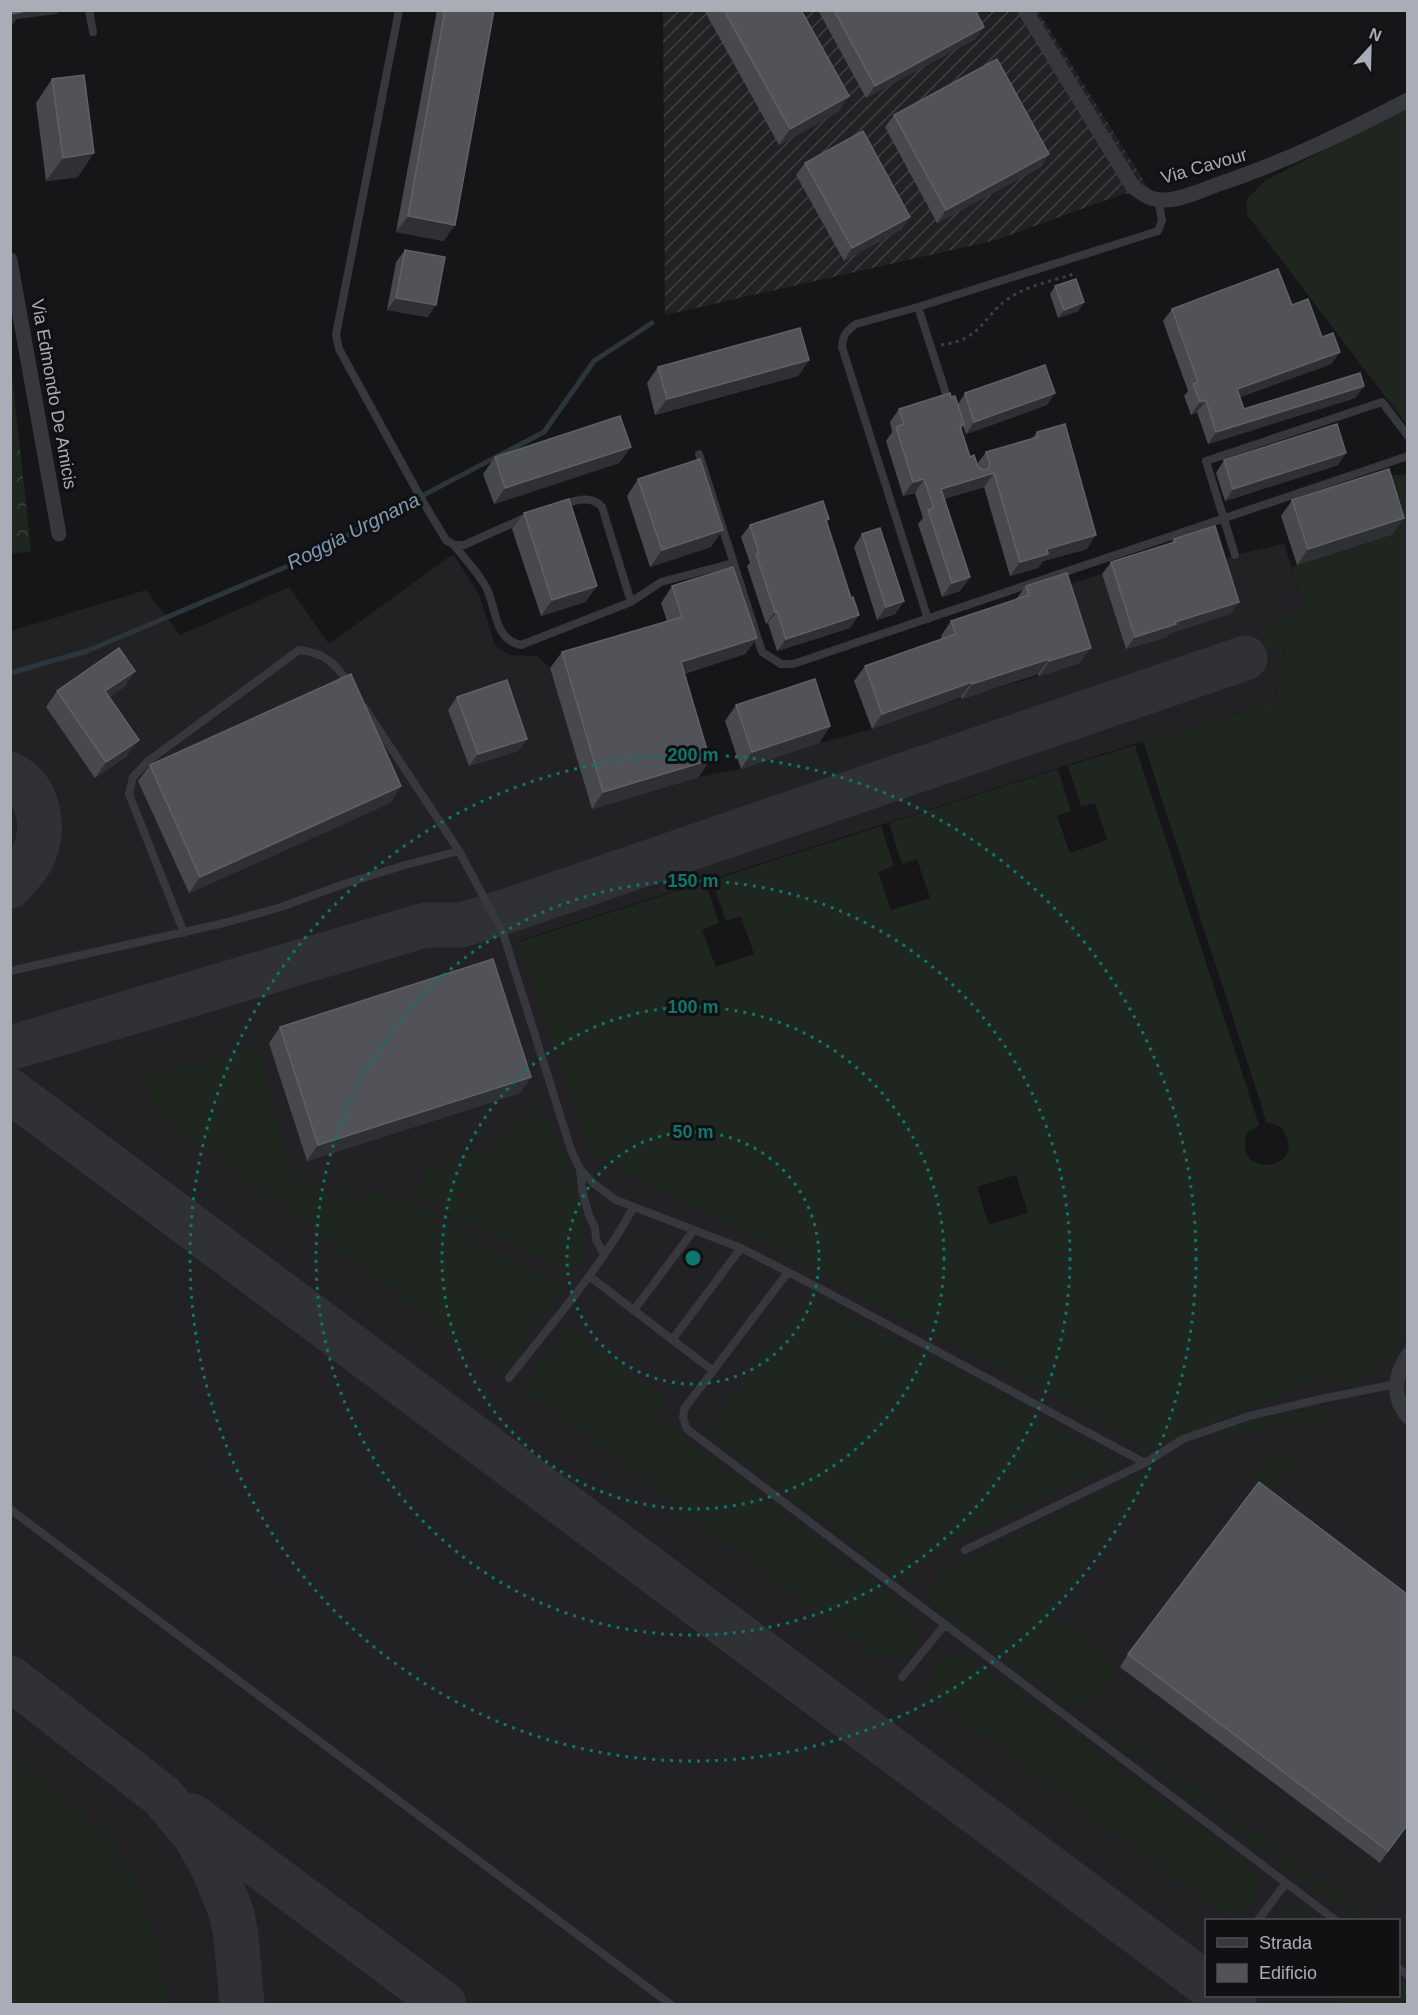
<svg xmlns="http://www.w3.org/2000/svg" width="1418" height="2015" font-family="Helvetica,sans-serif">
<defs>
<pattern id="industrial-furrows" width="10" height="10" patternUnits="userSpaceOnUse" patternTransform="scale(1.5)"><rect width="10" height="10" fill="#222225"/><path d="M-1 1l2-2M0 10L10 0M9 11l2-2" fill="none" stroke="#3f3f43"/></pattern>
<pattern id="forest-crowns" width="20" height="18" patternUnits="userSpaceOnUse" patternTransform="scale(1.5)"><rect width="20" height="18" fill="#1e261f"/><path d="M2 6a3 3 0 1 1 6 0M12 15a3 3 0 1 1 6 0" fill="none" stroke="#3c433d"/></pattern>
</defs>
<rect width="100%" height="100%" fill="#161618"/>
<path fill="#222225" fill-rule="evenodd" d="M1284,544L1305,609L1269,651L1284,646L1288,663L1272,668L1279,701L1143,741L518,941L589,1152L1407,1317V2004H11V631L146,590L180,635L289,587L329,644L453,554L479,594L495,645L509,655L537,656L550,668L592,808L699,777L741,769L819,743L872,729L948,702L1039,676L1056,588L1102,574L1126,649L1214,563L1235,555ZM1206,1920H1398V1996H1206Z"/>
<path fill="url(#industrial-furrows)" d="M663,11H1038L1149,189L1120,195L996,240L665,315Z"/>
<path fill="#1e261f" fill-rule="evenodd" d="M1407,108V425L1247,215V199L1266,180Z
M1407,474L1408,1334C1395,1342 1391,1358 1380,1368C1367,1379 1346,1381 1330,1384L1328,1377L1324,1372H1319L1287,1391L1147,1451L1141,1449L1144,1445L589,1152L518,942L705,882L719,923L702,930L716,967L754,954L741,916L726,921L712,880L881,826L894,866L878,872L891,910L930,898L917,859L902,864L889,823L1058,769L1071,811L1057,816L1070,853L1107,840L1095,803L1081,807L1068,766L1135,745L1259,1125L1247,1133C1232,1178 1303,1172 1286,1135C1283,1126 1276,1124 1267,1123L1143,741L1279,701L1272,668L1288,662L1284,646L1269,651L1263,624L1305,609L1292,567L1309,561L1374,477ZM1016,1175L1028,1213L989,1225L977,1187Z
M258,1047L289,1166L296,1175L319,1190L358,1197L379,1193L394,1195L486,1245L566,1286L503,1368L499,1371L166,1119L135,1079Z
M542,1107L577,1187L583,1219L587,1248L576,1273C524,1250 460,1227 416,1191C414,1158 476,1159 496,1145C506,1138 512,1125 520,1116C526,1111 535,1109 542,1107Z
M811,1292L817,1297L1121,1462L928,1555L920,1562L908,1586L705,1430Z
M569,1324L666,1399L658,1411L660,1420L910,1610C919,1624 922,1647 904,1656C895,1661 884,1658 875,1657L522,1387L524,1382Z
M1327,1409L1331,1419L1215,1436C1246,1415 1291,1413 1327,1409Z
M1282,1451L1296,1453L1301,1455L1271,1494L1251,1479L1270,1457Z
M1149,1471L1154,1476L1050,1614L1120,1667C1106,1683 1093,1705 1070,1707L938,1609C930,1597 929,1590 936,1576Z
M960,1652L972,1659L1252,1868C1272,1891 1248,1916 1223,1914L937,1703C936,1699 932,1695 930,1690C923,1671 942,1654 960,1652Z
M1108,1726L1375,1920H1357L1109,1736L1107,1731Z
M11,1756L43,1781L82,1813L114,1845L138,1889L156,1936L167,2004H11Z
M1296,1907L1309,1911L1322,1920H1274C1279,1911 1287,1910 1296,1907Z
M1399,1978L1407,1985V2004H1343L1331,1996H1398Z"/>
<path fill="url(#forest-crowns)" d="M10,358L31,551L11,554H10Z"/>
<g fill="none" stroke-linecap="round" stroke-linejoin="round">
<path stroke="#2c353c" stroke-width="5" d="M10,673L87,651L288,566L544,432L594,361L652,323"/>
<path stroke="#303135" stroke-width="45" d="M10,774C40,790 46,828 33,856C28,867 18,877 10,886
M10,1048L425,925H461L507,911L1245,658
M10,1091L1206,1984
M10,1678L162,1796L194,1834L212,1865L232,1914L236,1936L242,2004
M192,1816L444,2004
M1222,1996L1234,2004"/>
<path stroke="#3d3f44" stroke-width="3" stroke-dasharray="3 4.5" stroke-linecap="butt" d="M941,345C983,339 980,319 1009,298C1027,286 1051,281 1071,275L1070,272"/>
<path stroke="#37383d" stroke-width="8" d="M89,10L93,32
M399,10L336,335L339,349L422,500L446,540L454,545H464L529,516
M918,307L949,403
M699,454L762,652L781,664H793L1408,456
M560,505C574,501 591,494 602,507L631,602
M454,545C464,558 478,572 486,587C497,608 493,639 521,645L631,602L661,582L733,563
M1235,555L1206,461L1382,402L1408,436
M928,619L842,347C843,335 846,331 856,324L918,307L1155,232L1158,231L1162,220L1158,200
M364,707L459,851L503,933L571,1150L580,1169L594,1184L616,1200L741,1248L823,1290L1145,1463
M184,933L129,794L133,777L147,762L299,650C325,653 335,663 349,684
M10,971L224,923L281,907L341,885L405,865L459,851
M580,1169L582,1190L589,1215L595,1228L596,1240L604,1254
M788,1272L684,1409L683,1418L687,1429L1335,1920
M589,1276L712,1370
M634,1310L694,1230
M672,1340L741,1248
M509,1378C552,1323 600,1269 633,1208
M10,1509L670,2004
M965,1550L1145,1463L1183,1439L1249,1416L1321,1399L1396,1384
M902,1677L944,1626
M1258,1920L1286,1883
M1398,1968L1408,1975"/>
<path stroke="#37383d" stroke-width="15" d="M1025,10L1133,187C1144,195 1152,201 1166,200C1184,199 1202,190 1219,184C1285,162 1346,132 1408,100
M10,260L59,534
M1408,1355C1394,1375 1392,1398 1408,1417"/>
</g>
<path fill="#47494d" d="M437,10H494L444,241L396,232Z
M704,10H801L849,96L838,112L779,145Z
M818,10H975L984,27L975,39L866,98Z
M52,79L78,177L46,181L36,103Z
M894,115L1049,154L1041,167L937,223L885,127Z
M805,163L902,229L844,261L796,175Z
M405,250L428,317L387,310L396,262Z
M1055,286L1084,302L1078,311L1058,318L1050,294Z
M1292,305L1322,337L1340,352L1331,364L1240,397L1244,409L1364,386L1355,398L1208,444L1197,412L1191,415L1184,396L1188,391L1163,321L1172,309Z
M809,360L798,376L655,415L647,383L658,367Z
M965,393L1047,405L966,434L963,426L961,429L970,457L977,464L986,452L1032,439L1037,432L1087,549L1043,561L1038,568L1010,576L984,487L944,499L970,577L960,591L942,597L918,524L923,518L915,493L903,496L886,441L892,432L890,422L899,409L951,397L958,404Z
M631,447L619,463L494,504L483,474L495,457Z
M1224,460L1338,465L1225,501L1216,473Z
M638,479L711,547L650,567L627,496Z
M1292,500L1393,534L1297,565L1281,516Z
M524,513L597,586L585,602L541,616L512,529Z
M829,519L826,523L850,628L777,651L768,623L766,624L747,566L750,563L741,537L750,525Z
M862,534L904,601L895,614L877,620L854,547Z
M1174,539L1230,614L1170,633L1167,637L1126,649L1102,574L1111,562L1171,543Z
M672,586L757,638L745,654L684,674L699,777L592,809L550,668L562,652L667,621L661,603Z
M1026,586L1080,663L1039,676L1038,674L962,699L961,697L872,729L854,681L865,666L942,639L941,636L951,621L1016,599Z
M135,671L124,687L109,697L127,756L95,778L46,707L57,691Z
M457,697L527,739L518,751L469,766L448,710Z
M736,705L830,726L819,743L741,769L725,721Z
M150,765L401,786L390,803L189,893L138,781Z
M280,1027L531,1077L520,1093L307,1161L269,1043Z
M1128,1654L1407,1826L1380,1863L1120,1667Z"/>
<path fill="#2f3033" d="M18,10H59L57,14L17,19L13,24L10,25V14Z
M984,27L975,39L866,98L875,86Z
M849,96L838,112L779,145L790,129Z
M94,153L78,177L46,181L63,158Z
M1049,154L1041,167L937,223L946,210Z
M408,216L455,225L444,241L396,232Z
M910,217L902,229L844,261L852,248Z
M396,298L436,305L428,317L387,310Z
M1084,302L1078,311L1058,318L1064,310Z
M1340,352L1331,364L1229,401L1237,389Z
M809,360L798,376L655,415L667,399Z
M1364,386L1355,398L1208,444L1216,432Z
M1055,393L1047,405L966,434L974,422Z
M1206,400L1197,412L1191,415L1200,402Z
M631,447L619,463L494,504L505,488Z
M1346,453L1338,465L1225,501L1233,489Z
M994,473L984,487L931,503L941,489Z
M924,479L915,493L903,496L913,482Z
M1404,518L1393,534L1297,565L1308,549Z
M723,530L711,547L650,567L662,550Z
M1096,535L1087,549L1043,561L1038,568L1010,576L1020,562L1047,549Z
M970,577L960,591L942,597L952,583Z
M597,586L585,602L541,616L552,600Z
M904,601L895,614L877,620L886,607Z
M1239,602L1230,614L1170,633L1167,637L1126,649L1135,637L1175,622Z
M777,611L768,623L766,624L775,612Z
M859,615L850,628L777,651L786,639Z
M757,638L745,654L670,678L681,662Z
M1091,648L1080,663L1039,676L1049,661Z
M1049,659L1038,674L962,699L972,684Z
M135,671L124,687L94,708L105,691Z
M972,682L961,697L872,729L882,714Z
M830,726L819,743L741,769L752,752Z
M527,739L518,751L469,766L478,754Z
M139,740L127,756L95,778L106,762Z
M710,760L699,777L592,809L603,792Z
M401,786L390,803L189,893L200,877Z
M531,1077L520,1093L307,1161L318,1145Z"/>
<path fill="#525359" stroke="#5f6168" stroke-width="1.5" d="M10,10H21L22,12L10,14Z
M445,10H494L455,225L408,216Z
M724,10H801L849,96L790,129Z
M834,10H975L984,27L875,86Z
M997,59L1049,154L946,210L894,115Z
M84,75L94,153L63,158L52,79Z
M863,131L910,217L852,248L805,163Z
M405,250L445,257L436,305L396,298Z
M1278,269L1292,305L1308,299L1322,337L1333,333L1340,352L1237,389L1244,409L1360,373L1364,386L1216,432L1206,400L1200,402L1193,384L1198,382L1172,309Z
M1076,279L1084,302L1064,310L1055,286Z
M800,328L809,360L667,399L658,367Z
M1045,365L1055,393L974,422L965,393Z
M950,393L951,397L955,396L964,424L960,426L970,457L974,455L978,467L983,470L988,469L990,465L986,452L1038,437L1037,432L1065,424L1096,535L1047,549L1048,554L1020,562L994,473L941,489L970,577L952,583L928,510L934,508L924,479L913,482L896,427L904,424L899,409Z
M620,416L631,447L505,488L495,457Z
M1337,424L1346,453L1233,489L1224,460Z
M700,459L723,530L662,550L638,479Z
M1389,469L1404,518L1308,549L1292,500Z
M569,499L597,586L552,600L524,513Z
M823,501L829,519L826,520L851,598L853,597L859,615L786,639L777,611L775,612L756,554L759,553L750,525Z
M1215,526L1239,602L1175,622L1176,624L1135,637L1111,562L1175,542L1174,539Z
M880,528L904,601L886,607L862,534Z
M733,567L757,638L681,662L710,760L603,792L562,652L682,617L672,586Z
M1067,573L1091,648L1049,661V659L972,684V682L882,714L865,666L956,634L951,621L1029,595L1026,586Z
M119,648L135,671L105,691L139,740L106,762L57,691Z
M351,674L401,786L200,877L150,765Z
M815,679L830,726L752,752L736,705Z
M507,680L527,739L478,754L457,697Z
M493,959L531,1077L318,1145L280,1027Z
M1259,1482L1407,1594V1825L1388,1851L1128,1654Z"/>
<g fill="none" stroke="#0f766e" stroke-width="3" stroke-dasharray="3 6">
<circle cx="693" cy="1258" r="126"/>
<circle cx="693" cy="1258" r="251"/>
<circle cx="693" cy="1258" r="377"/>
<circle cx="693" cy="1258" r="503"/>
</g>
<g text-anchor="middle" stroke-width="6" stroke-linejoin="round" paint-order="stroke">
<g font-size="18" fill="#a8adb8" stroke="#111113">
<text transform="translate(1204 166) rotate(-16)" y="6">Via Cavour</text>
<text transform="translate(54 394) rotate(80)" y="6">Via Edmondo De Amicis</text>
</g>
<g font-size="20" font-style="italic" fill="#7f9bb3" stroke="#111113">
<text transform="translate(353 531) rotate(-27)" y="7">Roggia Urgnana</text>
</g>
</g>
<circle cx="693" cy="1258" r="9" fill="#0f766e" stroke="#111113" stroke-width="3"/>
<g font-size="18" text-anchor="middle" font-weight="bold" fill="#0f766e" stroke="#111113" stroke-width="6" stroke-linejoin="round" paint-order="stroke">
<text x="693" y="761">200 m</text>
<text x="693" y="887">150 m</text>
<text x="693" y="1013">100 m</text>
<text x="693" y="1138">50 m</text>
</g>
<rect width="1418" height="2015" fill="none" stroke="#a8adb8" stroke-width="24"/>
<rect x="1205" y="1919" width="195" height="78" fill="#111113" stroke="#4d4f55" stroke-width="1.5"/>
<rect x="1217" y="1938" width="30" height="9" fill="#37383d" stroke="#4d4f55" stroke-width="1.5"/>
<text x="1259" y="1949" font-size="18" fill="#a8adb8">Strada</text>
<rect x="1217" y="1964" width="30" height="18" fill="#525359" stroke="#4d4f55" stroke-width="1.5"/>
<text x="1259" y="1979" font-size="18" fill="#a8adb8">Edificio</text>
<g transform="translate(1370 48) rotate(22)" stroke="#111113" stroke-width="4.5" paint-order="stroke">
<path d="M0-4.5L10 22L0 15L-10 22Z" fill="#a8adb8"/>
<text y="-9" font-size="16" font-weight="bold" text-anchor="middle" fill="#a8adb8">N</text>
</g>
</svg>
